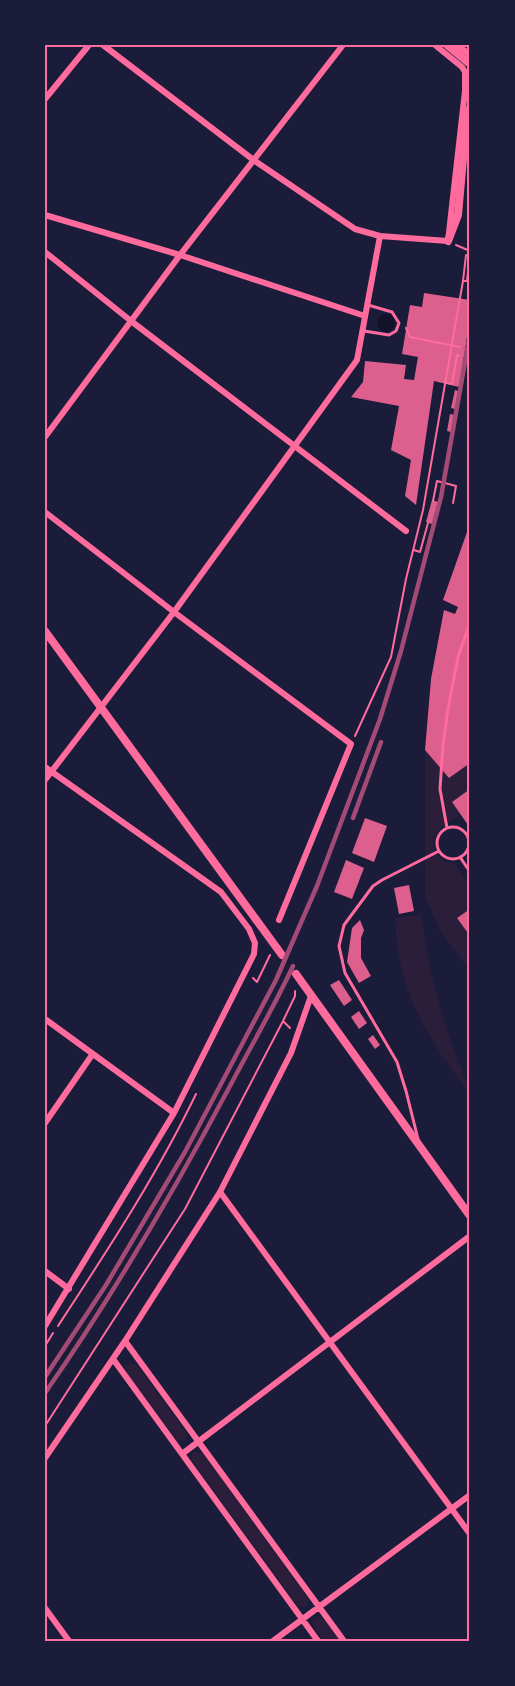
<svg xmlns="http://www.w3.org/2000/svg" width="515" height="1686" font-family="Lato,sans-serif">
<rect width="100%" height="100%" fill="#1b1b3a"/>
<path fill="#2a1e3b" d="M470,576V789L452,802L461,815C448,823 427,833 435,851C439,860 445,862 454,863L470,885V909L457,918L470,936V971L441,932L425,897V750L431,679L444,610L455,614Z
M421,914C429,975 445,1033 470,1089V1094C426,1036 398,994 395,918Z
M129,1363L137,1365L186,1432L187,1436L185,1441L177,1440L126,1373L125,1366Z
M195,1451L203,1453L307,1597L308,1601L306,1606L302,1607L298,1606L192,1461L191,1455Z
M319,1616L324,1619L340,1641H323L312,1623L314,1618Z"/>
<path fill="#12122b" d="M377 323a9 9 0 1 1 18 0a9 9 0 1 1-18 0Z"/>
<path fill="#dd5f8e" d="M424,293L470,300V318L459,387L434,381L416,505L405,496L411,460L391,450L399,406L351,397L363,382L365,361L406,365L404,379L414,380L418,357L402,354L410,305L422,307Z
M455,390L458,391L455,409L451,408Z
M450,414L454,415L451,432L447,431Z
M432,500L438,502L432,524L426,522Z
M467,532L470,533V763L449,778L425,750L431,679L444,610L455,614L458,607L443,600Z
M470,789V828L452,802Z
M365,818L387,826L374,862L352,853Z
M346,860L364,868L352,899L334,892Z
M409,885L414,911L399,914L394,888Z
M470,909V936L457,918Z
M360,920L364,930L361,938V958L371,976L359,983L347,962L352,928Z
M339,980L352,1000L344,1006L330,985Z
M359,1011L367,1023L359,1029L351,1017Z
M373,1035L380,1045L375,1049L368,1039Z"/>
<g fill="none" stroke-linecap="round" stroke-linejoin="round">
<path stroke="#ff6b9d" stroke-width="2" d="M456,245L470,251
M463,281L466,255
M406,328L410,337L460,347
M447,383L452,384L457,355L459,356
M433,501L437,481L456,486L453,503
M414,550L420,552L428,523
M355,736L391,657L406,579L423,510L463,281H467L470,254
M253,978L257,982L270,955
M283,1021L295,996V991
M58,1326C107,1251 157,1175 196,1094
M45,1346L53,1333
M45,1426L185,1209L283,1021L290,1028"/>
<path stroke="#ff6b9d" stroke-width="3" d="M364,331L389,335L396,331L399,323L392,312L368,305
M437 843a16 16 0 1 1 32 0a16 16 0 1 1-32 0Z
M447,828L440,789L443,745L448,709L458,657L470,622
M460,857L470,872
M418,1139L406,1091L397,1062L345,973L339,946L344,925L373,886L382,880L439,851"/>
<path stroke="#ff6b9d" stroke-width="6" d="M103,45L255,161L355,229L380,236L448,241L465,91V72L462,67L435,45
M457,45L470,55
M45,99L89,45
M45,215L180,255L365,316
M45,252L131,321L406,531
M45,437L180,255L343,45
M45,512L174,612L351,744L279,920
M45,767L221,892L249,929L255,943L254,954L174,1113L45,1326
M45,780L174,612L357,360L380,236
M45,1019L174,1113
M45,1123L92,1055
M220,1192L470,1534
M45,1271L69,1289
M125,1341L344,1641
M113,1359L318,1641
M182,1454L470,1236
M45,1458L125,1341L220,1192L291,1053L311,996
M45,1608L69,1641
M273,1641L470,1495"/>
<path stroke="#ff6b9d" stroke-width="8" d="M447,45L470,64
M448,241L458,215L467,114L470,108
M45,631L282,955
M296,974L470,1216"/>
<path stroke="#a44b75" stroke-width="4.5" d="M353,818L381,742
M45,1377L106,1285L185,1152L276,980L317,886L380,719L401,651L441,497L470,334
M45,1393C114,1294 173,1193 230,1086C251,1046 274,1007 293,966"/>
</g>
<rect width="515" height="1686" fill="none" stroke="#1b1b3a" stroke-width="93"/>
<rect x="46" y="46" width="422" height="1594" fill="none" stroke="#ff6b9d" stroke-width="2"/>
</svg>
